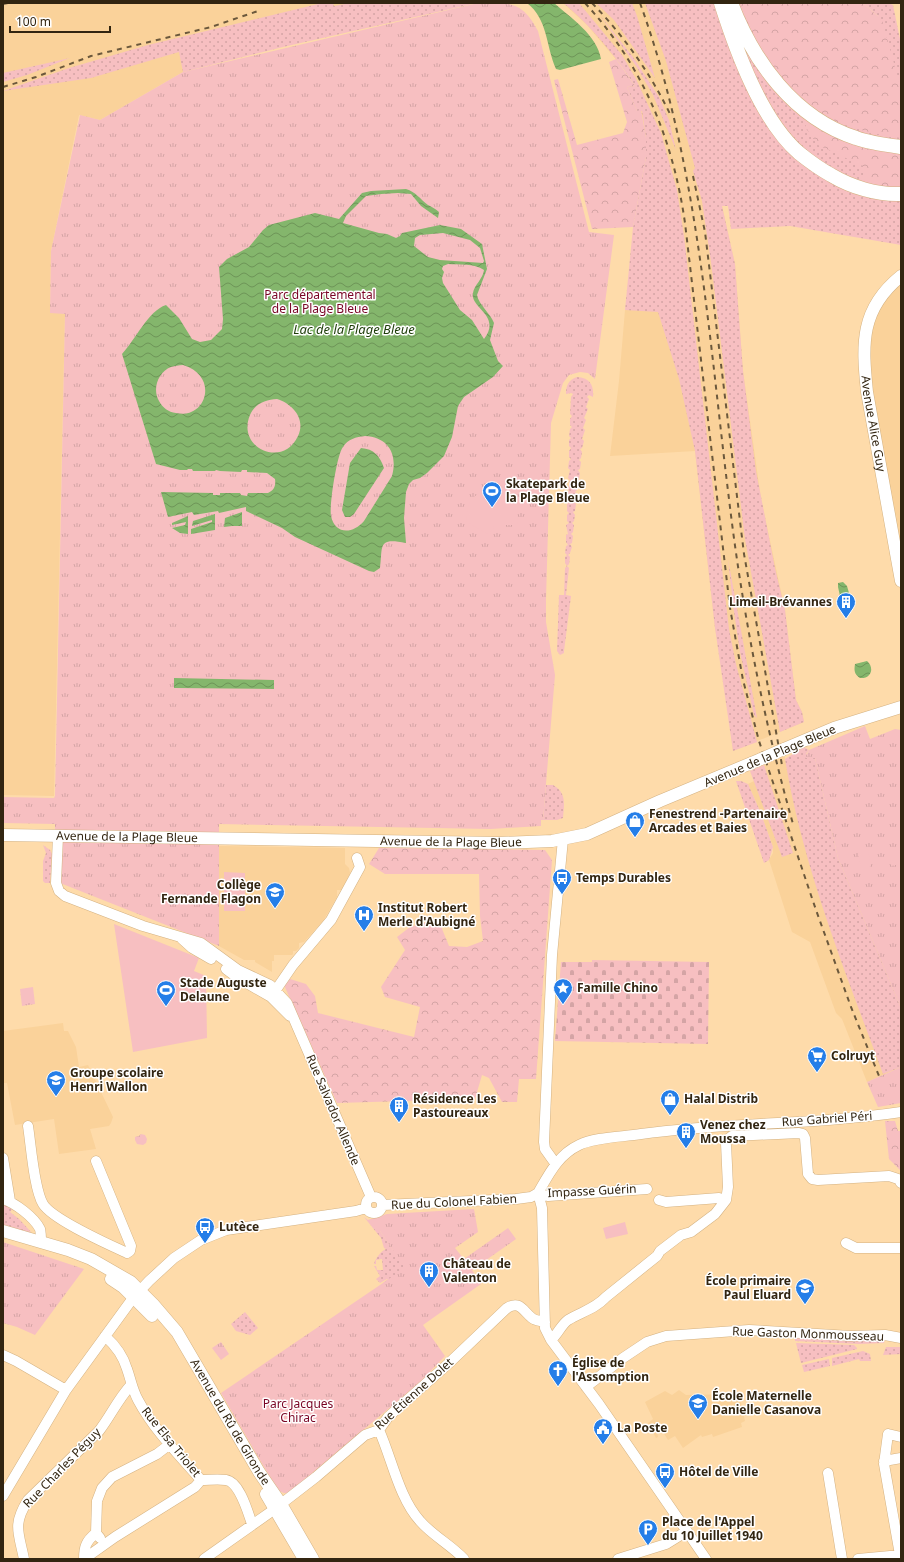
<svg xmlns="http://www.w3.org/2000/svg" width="904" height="1562" font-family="'Noto Sans',sans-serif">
<defs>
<pattern id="grass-dots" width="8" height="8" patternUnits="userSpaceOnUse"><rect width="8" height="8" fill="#f7bfc1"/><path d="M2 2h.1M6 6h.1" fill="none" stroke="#d4a4a5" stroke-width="1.8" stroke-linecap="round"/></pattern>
<pattern id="forest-crowns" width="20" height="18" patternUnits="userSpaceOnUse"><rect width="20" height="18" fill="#f7bfc1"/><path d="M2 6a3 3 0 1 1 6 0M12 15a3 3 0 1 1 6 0" fill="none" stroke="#d4a4a5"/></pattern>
<pattern id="cemetery-stones" width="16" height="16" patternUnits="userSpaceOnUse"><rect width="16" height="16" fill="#f7bfc1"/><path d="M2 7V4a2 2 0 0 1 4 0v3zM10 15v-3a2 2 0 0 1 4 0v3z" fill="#d4a4a5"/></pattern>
<pattern id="park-tufts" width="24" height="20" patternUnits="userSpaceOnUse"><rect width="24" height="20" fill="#f7bfc1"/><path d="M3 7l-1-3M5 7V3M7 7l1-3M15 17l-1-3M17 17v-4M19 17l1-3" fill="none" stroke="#d4a4a5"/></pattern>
<pattern id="water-waves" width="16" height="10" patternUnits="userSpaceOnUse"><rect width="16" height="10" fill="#84b66c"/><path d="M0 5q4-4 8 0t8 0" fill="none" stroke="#6d9457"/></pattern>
</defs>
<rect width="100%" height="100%" fill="#fedbaa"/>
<path fill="#fad29a" d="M3,3H442L183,72L100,120L79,115L51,251L50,313H65L54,796L3,795Z
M563,3H668L722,206L735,264L743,371L761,499L785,610L796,700L802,712L804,722L733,751L724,679L715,628L695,451L610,456L619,381L625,310H631L646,157V138L641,110L637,111L627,87L635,86L624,69L587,25Z
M901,277V581L867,392L871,315Z
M785,756V759L787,758L838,858L901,1008V1067L867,1082L842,1019L836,1013L810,942L792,932L769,860L773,853V847L760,811L748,784L754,781L763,782L768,780L764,765Z
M219,846L345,848V864L349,868L350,873L342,890H337V897L323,921L304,942L299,943V948L296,951H293V954L292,955H274V961H272V972L255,962V960H244L219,946Z
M63,1023L64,1031H68L76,1047L79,1067L88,1065L113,1117L111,1123L109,1126L90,1129L96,1149L59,1154L54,1119L15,1125L7,1083H3V1031Z
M679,1390L686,1395L739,1394L745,1421L741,1423L742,1427L713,1437L712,1434L702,1437L701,1435L683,1448L675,1436L668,1440L661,1429L657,1432L658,1437L656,1438L648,1423L653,1419L645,1402L665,1391L672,1395Z"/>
<path fill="url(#grass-dots)" d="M322,3H333L334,6L350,3H477L283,47L183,72L179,52L91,78L3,91L69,68L148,45Z
M563,3H579L622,55L636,79L661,133L677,190L684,236L729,629L736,664L757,742L733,751L715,628L695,451L679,379L658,312L625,310L633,227L646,157V138L642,111H637L627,87L635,86C618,59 588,22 563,3Z
M596,3H632L637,16L655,78L614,20Z
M645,3H856L879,17L863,3H888L893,5L901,44V245L790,226L731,229L728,206H722L735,264L743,371L756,471L775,568L785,610L796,700L802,712L804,722L780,732L745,539L711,262L702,201L693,171L695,168L666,61Z
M599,14L633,57L659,97L669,120L676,150L653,95L636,66Z
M70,58L27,75L3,82V73Z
M577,377C590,378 594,385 593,397L589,395L587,397L589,399L586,407L588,409L584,418L586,420L583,428L585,430L582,439L584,441L582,448L580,449L582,452L581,458L579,460L581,462L580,469L578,470L580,473L579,479L577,481L579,483L577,490L575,492L577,494L576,500L574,502L576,504L575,511L573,512L575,515L574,521L572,523L574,525L573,532L571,534L573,536L572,543L570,544L572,547L570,553L568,555L570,557L569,564L567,566L569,568L566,595L571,596L564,651V653L560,655L557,651L559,595H564L565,568L567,566L565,563V557L567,555L565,553L566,546L568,545L566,542V535L568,534L566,525L569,523L567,521V515L569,513L567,511V504L569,502L567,500V493L569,491L568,489L570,480L568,478L570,470L568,468L569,461L571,459L569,457V451L571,448L569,446V440L571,438L569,436L570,429L572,427L570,425V419L572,416L570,414L571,397L573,394L571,393L566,394C566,386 568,380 577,377Z
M728,559L757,718L754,715L740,652L733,605Z
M804,747L809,750L806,754L815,758L838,858L901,1008V1067L883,1074C845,971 803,868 785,759Z
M764,765L793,853L782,857L750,771Z
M736,781H741L748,784L760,811L773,847L769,860L764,863Z
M546,785H553C567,793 564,804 563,818L557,820H543Z
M43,845L50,850L52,854L50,883H45L43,881V861L46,853Z
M5,1203L13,1208L10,1212L19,1219L31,1232L29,1233L3,1225V1206Z
M364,1217L368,1220L377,1218L380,1231L393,1250L397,1248L406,1269L384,1284L383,1283L388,1279H387L380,1283L376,1279L380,1276L374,1266H376L377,1270H383L382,1259L376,1260V1264H374C375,1259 382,1250 386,1249L384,1248L381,1238Z
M245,1312L258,1328L250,1335L236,1331L231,1324Z
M795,1338L885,1339L884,1343L859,1344L795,1341Z
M796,1343L854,1345L857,1348V1349L801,1363Z
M886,1347H901V1354L883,1355Z
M863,1351L870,1354L871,1361H860L859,1359L832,1366V1358Z
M829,1359L830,1366L804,1372L802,1365Z"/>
<path fill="url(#forest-crowns)" d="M740,3H863L882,20L901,89V138C877,135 840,126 819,113C794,99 769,69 756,43C749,30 745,16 740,3Z
M616,59L635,86L627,87L637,111L641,110L646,138V157L633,227L592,229L554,80L558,79L577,145L623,133L627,122L609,62Z
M808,122L861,146L901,154V188C889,188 875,188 865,180V167L818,145L805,127Z
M379,848L545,850L552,860L536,1079H519L517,1102H502L489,1078L482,1075L475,1099L337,1103L284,985L290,979L306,984L315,996L318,1013L414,1037L420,1007L385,997L381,987L405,950L397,937L410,927L438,919L449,946L467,947L483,941L480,916L479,874H385L369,864Z
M885,1121H895L898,1131H901V1171L889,1159Z"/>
<path fill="url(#cemetery-stones)" d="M592,960L709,962L708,1044L555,1041L561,962H592Z"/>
<path fill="url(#park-tufts)" d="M478,3C509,3 522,0 538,31L589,232L614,235L595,379L588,373L580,372L569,375L563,383L551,423L546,600V622L555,675L543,820H541V826L491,829L219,824V946L60,883L55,851V824L3,823V797L54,798L55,796L65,314L50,313L51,251L80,115L100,120L183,72Z
M865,726L870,739L895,729L901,730V1008L838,858L815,758H805L809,750Z
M33,987L35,1004L22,1006L20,989Z
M901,1067V1103L878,1107L867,1082Z
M141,1134L145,1135L147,1139L146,1143L143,1145L137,1144L135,1140V1137L139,1136Z
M474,1209L478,1232L455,1248L464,1259L508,1228L516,1239L472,1270L481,1284L423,1325L445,1356L421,1381L289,1493H284L279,1491L264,1467L221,1393L405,1268L380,1231L368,1220L387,1214Z
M3,1242L84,1269L35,1335L17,1327L3,1323Z
M221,1342L229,1354L221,1360L212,1348Z"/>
<path fill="#f7bfc1" d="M493,481L518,496L517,525H495L489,535L467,522C466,496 477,497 493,481Z
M899,847L901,864L891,866L889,849Z
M861,849L868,850L871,866L868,868H861L858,852Z
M224,872L245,873V911H224Z
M114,924L199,958L194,971L206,976L207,1038L133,1052Z
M625,1222L628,1234L606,1239L603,1228Z"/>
<path fill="url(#water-waves)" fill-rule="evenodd" d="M527,3H554C571,18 597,35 601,59L560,70L556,69C546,47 548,19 527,3Z
M406,189C416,192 420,199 428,205C432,207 436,209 439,212L438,218L421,206L411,194L398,193L381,194L366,196L346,216L343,223L379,233L387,234L396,238L400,236L402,233L440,225L461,229L482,244L487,269L477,295C479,305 490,313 494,323L490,340L498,361L503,366L493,377L464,397L458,406L452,437L444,456L427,473L420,478L413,480L409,484L406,492L404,518L406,543C377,537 383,546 380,568L374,572L369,571L295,537L282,528L246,511V507L219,513L218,511L194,515L192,512L168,517L161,492L213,493V495H220V493H240L241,495L247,496L248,493H268C274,490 276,486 275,479L267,473L247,472V470H242L241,472L220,471L216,470L215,471H193L192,469H188L187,470H180L156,464L122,354C136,339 148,311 166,305L179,318L192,339L200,342L211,340L222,329L223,319L219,267L227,259L249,247L263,230L269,225L315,213L339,219L362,193L371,191ZM443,233L470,240L480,248L484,261L483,263L440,260L428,257L414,246L415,238L420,235ZM448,264C459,265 474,263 484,270C483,279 474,285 473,293C470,309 502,315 484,339L472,320L460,310L443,283L442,278L444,272L442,269L443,266ZM183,365C220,376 206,420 176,413C168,412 163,408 159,401C152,389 158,372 171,367C174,366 179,365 183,365ZM277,399C293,404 306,419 298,436C283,469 236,448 250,415C255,403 266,400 277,399ZM365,436C388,437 398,454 392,476L364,521C353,534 335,535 331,516C329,506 337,454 343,447C348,439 356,437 365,436Z
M361,448C374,449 380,456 384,468L354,514L350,517H345L342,510L350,463Z
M242,512V526H232L224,527L225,518Z
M215,514V530L191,534V529L212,522V520L192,526L193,521Z
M188,516V534L180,533L172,528L185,525L186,522L172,525V523Z
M843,582L847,586L849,593L840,596L838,587V583Z
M867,661C875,668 871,679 860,678C854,674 854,670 855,664Z
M174,678L274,680V689L174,688Z"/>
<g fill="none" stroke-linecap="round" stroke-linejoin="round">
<g stroke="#d4b282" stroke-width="11">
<path id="minor" d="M58,836L56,883L59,891L65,896L143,926L201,943L238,970L270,985L287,1003L371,1197
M182,939L192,948L211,959
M226,969L238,978L271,997L290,1016
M271,997L293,965L331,920L360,867L357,858
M28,1126C31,1145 34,1189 43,1204C53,1220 108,1244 127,1253L130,1251L131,1246L96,1161
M3,1158L10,1201
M555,1163L545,1149L544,1142L552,955L563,839
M538,1193L542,1208L545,1328L551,1340L599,1404L706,1559
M538,1193C549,1174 558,1155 579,1145C595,1137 622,1137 641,1134C727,1122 815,1125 901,1112
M538,1193L548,1196L647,1189
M366 1205a8 8 0 1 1 16 0a8 8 0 1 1-16 0Z
M3,1199C15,1203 34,1217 40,1229C41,1233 41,1238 41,1242
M659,1200L666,1202L719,1198L726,1200
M383,1205L516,1199L531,1197L538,1193
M846,1243L856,1248H901
M105,1336C115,1345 123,1355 127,1369C131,1380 132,1389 138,1400C154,1430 179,1455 201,1480C209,1480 218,1479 226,1480C240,1482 248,1513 252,1524
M551,1340C558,1334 561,1325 568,1320C581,1312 595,1309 606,1297L657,1256L660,1251L681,1235L691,1232L715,1214L726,1200L728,1187L726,1143L728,1139L732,1136L799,1133L803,1134L805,1138L808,1174L812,1179L818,1180L889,1176L898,1179L901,1183
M3,1355L16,1361L66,1390
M586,1387L623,1358L647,1342L666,1336L749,1330L851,1336L885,1335L901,1338
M379,1430C392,1459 399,1498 420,1521C433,1536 451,1545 464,1559
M884,1461L901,1458
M828,1473L842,1559
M3,1496L66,1390L133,1298L149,1281L174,1258L201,1240L226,1230L356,1211L366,1208
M96,1533L97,1501L102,1488L112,1477L157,1454L170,1444
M900,1555L884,1464L888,1434L901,1437
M24,1559C19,1533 12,1525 28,1500L99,1431C110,1417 118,1399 131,1385
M84,1559L115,1537L195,1487L201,1480
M84,1559C84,1547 86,1541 96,1533L100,1538
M204,1559L272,1511L316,1477L365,1435L379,1430L388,1417L448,1364L507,1308C520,1300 523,1311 532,1318C536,1321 541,1321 545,1322
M618,1559L666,1544L687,1531
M858,1559L901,1555"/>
</g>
<g stroke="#d4b282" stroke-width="13">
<g id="major">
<path id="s1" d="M901,276C860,309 862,344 867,392L901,581"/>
<path d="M784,749L834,728L901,707"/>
<path id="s2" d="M3,835L498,843L552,841L587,834L660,801L761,759"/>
<path id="s3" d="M3,1231L68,1250L91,1259L131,1282L153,1304L177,1332L259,1472L281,1504L313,1559"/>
<path d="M111,1279L123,1287L152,1316"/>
<path d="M266,1494L304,1559"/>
</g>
</g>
<g stroke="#d4b282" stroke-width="15">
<path id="highway" d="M721,3C736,50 761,120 799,153C809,161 820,169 831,175C851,187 877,195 901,194
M731,3C753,61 794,118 856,138C870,143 886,145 901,147"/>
</g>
<use href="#minor" stroke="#fff" stroke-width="10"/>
<use href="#major" stroke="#fff" stroke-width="12"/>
<use href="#highway" stroke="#fff" stroke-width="14"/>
<path stroke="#6b583c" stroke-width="2" stroke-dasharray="5 5" stroke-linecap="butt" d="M585,3C643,66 673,139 685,223L730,608L743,680L759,741L816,910L851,1007L879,1076
M592,3C624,36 651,74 671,116
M640,3C698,163 708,331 729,499C742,609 763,718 793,824
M3,4L8,3
M3,87L36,77L91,56L211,27L258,11
M693,176L705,232L744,554L782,765"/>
<g stroke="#d4b282" stroke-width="13" stroke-linecap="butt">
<path id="major-bridge" d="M761,759L784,749"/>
</g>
<use href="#major-bridge" stroke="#fff" stroke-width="12"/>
</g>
<defs>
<g id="stadium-pin" transform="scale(1)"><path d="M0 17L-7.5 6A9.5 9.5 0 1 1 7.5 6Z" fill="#257ee8" stroke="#fff"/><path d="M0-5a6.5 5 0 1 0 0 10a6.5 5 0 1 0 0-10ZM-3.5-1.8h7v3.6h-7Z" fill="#fff"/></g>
<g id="building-pin" transform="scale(1)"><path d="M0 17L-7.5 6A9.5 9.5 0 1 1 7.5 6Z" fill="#257ee8" stroke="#fff"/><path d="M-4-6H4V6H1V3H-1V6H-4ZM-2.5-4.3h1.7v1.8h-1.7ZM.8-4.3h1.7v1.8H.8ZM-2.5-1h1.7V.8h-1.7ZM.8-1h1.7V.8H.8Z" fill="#fff"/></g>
<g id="shop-pin" transform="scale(1)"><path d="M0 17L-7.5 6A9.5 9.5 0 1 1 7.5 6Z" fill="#257ee8" stroke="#fff"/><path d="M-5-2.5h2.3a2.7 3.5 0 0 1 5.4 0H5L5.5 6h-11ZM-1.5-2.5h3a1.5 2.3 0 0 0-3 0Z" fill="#fff"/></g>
<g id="bus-pin" transform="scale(1)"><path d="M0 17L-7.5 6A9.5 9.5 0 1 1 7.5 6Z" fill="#257ee8" stroke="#fff"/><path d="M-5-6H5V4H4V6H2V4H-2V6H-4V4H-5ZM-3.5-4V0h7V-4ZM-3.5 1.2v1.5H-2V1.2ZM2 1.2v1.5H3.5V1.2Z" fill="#fff"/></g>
<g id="school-pin" transform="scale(1)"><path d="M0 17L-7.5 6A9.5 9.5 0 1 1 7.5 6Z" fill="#257ee8" stroke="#fff"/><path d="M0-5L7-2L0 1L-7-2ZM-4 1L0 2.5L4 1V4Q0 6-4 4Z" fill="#fff"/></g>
<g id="hospital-pin" transform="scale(1)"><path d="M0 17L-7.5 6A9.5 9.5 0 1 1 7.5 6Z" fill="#257ee8" stroke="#fff"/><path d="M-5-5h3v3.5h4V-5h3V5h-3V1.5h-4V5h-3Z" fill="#fff"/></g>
<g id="sight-pin" transform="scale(1)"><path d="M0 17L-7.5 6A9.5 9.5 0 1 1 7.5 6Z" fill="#257ee8" stroke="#fff"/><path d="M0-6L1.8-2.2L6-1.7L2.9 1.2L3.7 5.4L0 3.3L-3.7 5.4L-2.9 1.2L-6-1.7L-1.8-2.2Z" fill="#fff"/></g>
<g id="supermarket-pin" transform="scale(1)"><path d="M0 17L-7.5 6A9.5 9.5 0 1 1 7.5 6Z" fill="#257ee8" stroke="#fff"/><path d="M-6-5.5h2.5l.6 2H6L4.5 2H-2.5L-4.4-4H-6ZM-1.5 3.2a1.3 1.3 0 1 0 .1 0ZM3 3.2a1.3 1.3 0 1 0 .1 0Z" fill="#fff"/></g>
<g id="church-pin" transform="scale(1)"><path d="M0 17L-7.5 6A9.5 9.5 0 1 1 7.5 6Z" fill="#257ee8" stroke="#fff"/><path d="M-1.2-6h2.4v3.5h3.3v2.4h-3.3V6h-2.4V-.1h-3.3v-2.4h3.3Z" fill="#fff"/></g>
<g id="civic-pin" transform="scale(1)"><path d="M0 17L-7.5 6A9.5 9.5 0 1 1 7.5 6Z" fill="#257ee8" stroke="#fff"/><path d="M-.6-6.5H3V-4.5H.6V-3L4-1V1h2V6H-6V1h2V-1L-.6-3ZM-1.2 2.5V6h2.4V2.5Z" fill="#fff"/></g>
<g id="parking-pin" transform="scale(1)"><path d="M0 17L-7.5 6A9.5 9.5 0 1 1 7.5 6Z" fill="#257ee8" stroke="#fff"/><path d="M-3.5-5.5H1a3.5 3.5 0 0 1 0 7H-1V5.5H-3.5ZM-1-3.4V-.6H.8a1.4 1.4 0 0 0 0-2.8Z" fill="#fff"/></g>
</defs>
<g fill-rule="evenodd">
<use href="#stadium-pin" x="492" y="491"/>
<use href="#building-pin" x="846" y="602"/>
<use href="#shop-pin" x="635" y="821"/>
<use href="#bus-pin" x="562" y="878"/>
<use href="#school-pin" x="275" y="892"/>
<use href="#hospital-pin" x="364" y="915"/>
<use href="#sight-pin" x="563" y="988"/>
<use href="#stadium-pin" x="166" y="990"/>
<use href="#supermarket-pin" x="817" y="1056"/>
<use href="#school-pin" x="56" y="1080"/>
<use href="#shop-pin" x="670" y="1099"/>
<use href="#building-pin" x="399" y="1106"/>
<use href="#building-pin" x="686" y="1132"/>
<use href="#bus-pin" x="205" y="1227"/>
<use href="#building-pin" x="429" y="1271"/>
<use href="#school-pin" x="805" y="1288"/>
<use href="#church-pin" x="558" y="1370"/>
<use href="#school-pin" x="698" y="1403"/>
<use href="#civic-pin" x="603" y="1428"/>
<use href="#bus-pin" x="665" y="1472"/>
<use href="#parking-pin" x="648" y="1529"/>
</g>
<g text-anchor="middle" stroke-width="3" stroke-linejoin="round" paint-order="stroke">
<g font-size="12" fill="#790424" stroke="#fff">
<text x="320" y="299">Parc départemental<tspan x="320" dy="14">de la Plage Bleue</tspan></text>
<text x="298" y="1408">Parc Jacques<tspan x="298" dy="14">Chirac</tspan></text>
</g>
<g font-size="12" fill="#322511" stroke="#fff">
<text dy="4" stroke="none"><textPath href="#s1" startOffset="160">Avenue Alice Guy</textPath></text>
<text transform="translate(770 756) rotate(-23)" y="4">Avenue de la Plage Bleue</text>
<text dy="4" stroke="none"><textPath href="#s2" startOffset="124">Avenue de la Plage Bleue</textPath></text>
<text dy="4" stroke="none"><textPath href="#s2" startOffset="448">Avenue de la Plage Bleue</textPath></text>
<text transform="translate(333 1110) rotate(67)" y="4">Rue Salvador Allende</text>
<text transform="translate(827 1119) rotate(-4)" y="4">Rue Gabriel Péri</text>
<text transform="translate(592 1191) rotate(-3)" y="4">Impasse Guérin</text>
<text transform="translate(454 1202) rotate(-3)" y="4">Rue du Colonel Fabien</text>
<text transform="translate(808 1334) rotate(2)" y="4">Rue Gaston Monmousseau</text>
<text transform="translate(414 1394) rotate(-42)" y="4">Rue Étienne Dolet</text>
<text dy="4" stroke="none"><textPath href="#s3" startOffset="311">Avenue du Rû de Gironde</textPath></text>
<text transform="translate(171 1442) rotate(51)" y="4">Rue Elsa Triolet</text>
<text transform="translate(62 1468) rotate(-46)" y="4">Rue Charles Péguy</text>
</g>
<g font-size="12" font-weight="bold" fill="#322511" stroke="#fff" text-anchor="start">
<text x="506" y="488">Skatepark de<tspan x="506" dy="14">la Plage Bleue</tspan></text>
<text x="832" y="606" text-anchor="end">Limeil-Brévannes</text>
<text x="649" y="818">Fenestrend -Partenaire<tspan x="649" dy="14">Arcades et Baies</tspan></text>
<text x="576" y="882">Temps Durables</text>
<text x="261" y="889" text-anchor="end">Collège<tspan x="261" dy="14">Fernande Flagon</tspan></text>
<text x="378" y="912">Institut Robert<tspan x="378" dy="14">Merle d'Aubigné</tspan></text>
<text x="180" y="987">Stade Auguste<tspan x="180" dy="14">Delaune</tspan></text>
<text x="577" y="992">Famille Chino</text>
<text x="831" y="1060">Colruyt</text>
<text x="70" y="1077">Groupe scolaire<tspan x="70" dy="14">Henri Wallon</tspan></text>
<text x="413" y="1103">Résidence Les<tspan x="413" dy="14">Pastoureaux</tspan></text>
<text x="684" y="1103">Halal Distrib</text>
<text x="700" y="1129">Venez chez<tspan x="700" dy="14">Moussa</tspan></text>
<text x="219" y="1231">Lutèce</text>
<text x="443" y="1268">Château de<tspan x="443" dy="14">Valenton</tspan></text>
<text x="791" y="1285" text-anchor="end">École primaire<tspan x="791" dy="14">Paul Eluard</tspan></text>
<text x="572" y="1367">Église de<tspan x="572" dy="14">l'Assomption</tspan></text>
<text x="712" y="1400">École Maternelle<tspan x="712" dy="14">Danielle Casanova</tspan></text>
<text x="617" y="1432">La Poste</text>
<text x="679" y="1476">Hôtel de Ville</text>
<text x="662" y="1526">Place de l'Appel<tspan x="662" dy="14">du 10 Juillet 1940</tspan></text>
</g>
<g font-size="13" font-style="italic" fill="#1d3d08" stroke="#fff">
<text x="354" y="334">Lac de la Plage Bleue</text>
</g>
</g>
<rect width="904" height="1562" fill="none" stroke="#322511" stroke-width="8"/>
<path d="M10 26v6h100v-6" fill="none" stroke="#322511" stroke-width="2"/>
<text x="16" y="26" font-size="12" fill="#322511" stroke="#ffffff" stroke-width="3" paint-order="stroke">100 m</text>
</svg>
